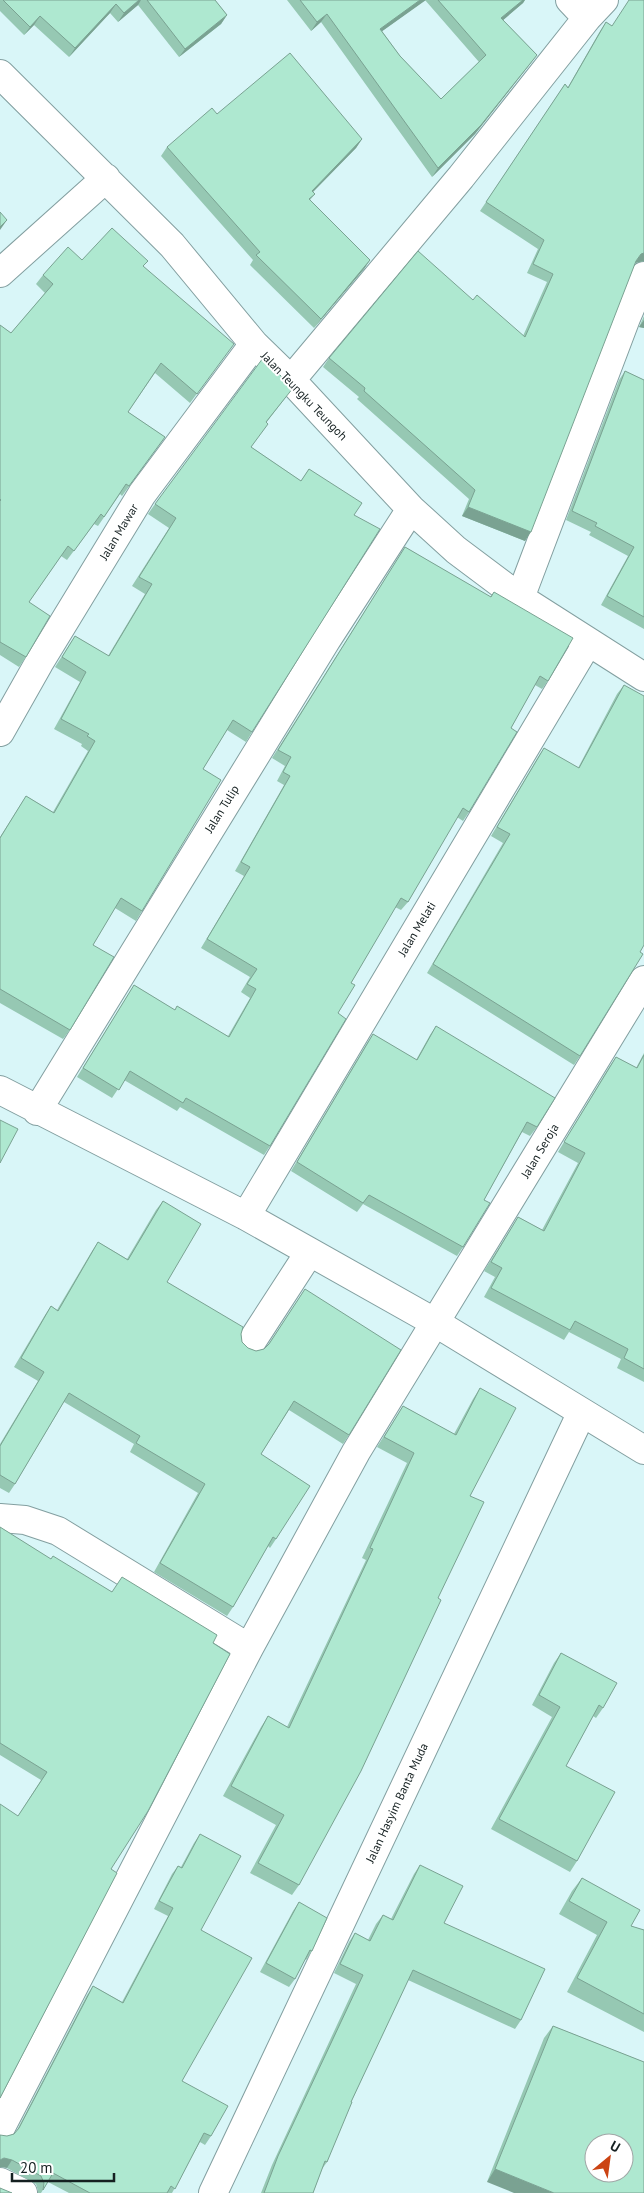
<svg xmlns="http://www.w3.org/2000/svg" width="644" height="2193" font-family="'PT Sans',sans-serif">
<rect width="100%" height="100%" fill="#d9f6f8"/>
<g fill="none" stroke-linecap="round" stroke-linejoin="round">
<g stroke="#839fa0" stroke-width="30">
<path id="street" d="M570,0L587,18
M0,74L172,245L254,344L291,380L411,509L456,550L520,598L644,677
M0,273L106,178
M291,380L461,177L587,18L604,0
M520,598L626,318L644,276
M0,732L39,663L142,494L254,344
M0,1090L246,1216L436,1323L644,1450
M37,1111L327,639L411,509
M246,1216L588,642
M250,1344L309,1253
M0,1518L25,1520L58,1531L249,1648
M0,2129L249,1648L356,1452L644,980
M0,2182L23,2193
M213,2193L581,1414"/>
</g>
<use href="#street" stroke="#fff" stroke-width="28"/>
</g>
<path fill="#96c8b3" fill-rule="evenodd" d="M0,0H215L227,15L221,24L179,57L138,5L118,22L110,13L69,57L34,25L24,35L0,11Z
M287,0H525L523,3L503,20L537,55L475,134L432,177L321,22L311,31ZM425,0L479,62L441,99L400,56L382,31Z
M644,0V261L635,263L525,541L462,516L469,499L357,399L359,397L323,367L329,358L473,300L523,336L547,282L527,273L538,249L480,211L565,84L568,87L600,31L606,22L612,26Z
M217,114L362,139L356,148L313,192L315,194L310,200L370,260L364,269L314,328L250,265L253,260L161,156L167,147Z
M82,260L144,267L227,353L190,403L155,373L128,412L165,437L122,496L120,494L98,526L94,524L67,560L61,556L29,602L26,657L19,667L0,655V325L11,333L45,293L36,284L43,275Z
M644,316V328L639,327Z
M625,371L644,380V629L601,605L628,556L589,535L591,532L566,520L619,380Z
M286,397L266,423L251,447L301,481L309,469L354,515L252,732L246,742L227,730L203,769L142,911L136,921L115,908L93,945L70,1030L63,1039L0,1003V837L26,796L53,812L88,751L81,746L82,744L54,729L80,682L55,667L75,636L108,656L145,594L132,586L169,528L148,514L155,504Z
M405,547L490,597L494,592L548,681L542,689L535,685L511,728L469,812L463,821L457,817L408,902L401,910L395,907L351,983L338,1013L270,1146L264,1155L180,1107L177,1111L124,1080L112,1098L77,1077L134,985L174,1010L228,1036L250,998L241,992L250,977L201,948L244,876L235,871L284,785L277,781L285,766L272,758Z
M624,685L580,1056L574,1065L427,973L503,843L491,836L538,757L544,748L578,768L617,694Z
M436,1026L537,1127L530,1136L522,1132L484,1200L463,1247L457,1256L363,1204L357,1212L291,1171L367,1043L373,1034L416,1060L430,1035Z
M644,1053V1382L617,1368L621,1359L569,1332L564,1340L484,1297L495,1277L484,1271L518,1217L542,1230L578,1163L558,1152L609,1067L616,1057L636,1068Z
M163,1201L167,1282L241,1334L242,1342L248,1348L256,1351L264,1349L268,1345L305,1289L349,1435L343,1444L289,1410L261,1454L276,1539L270,1548L268,1546L233,1607L227,1616L154,1572L198,1493L130,1452L134,1444L64,1402L15,1484L9,1493L0,1488V1444L38,1381L14,1367L45,1315L51,1306L57,1310L92,1251L98,1242L127,1259L156,1210Z
M480,1388L470,1496L299,1885L292,1895L250,1873L276,1825L223,1796L261,1727L268,1716L287,1727L366,1560L362,1558L407,1463L377,1447L396,1417L403,1406L454,1434L473,1399Z
M0,1527L50,1559L112,1592L217,1635L18,1816L41,1780L0,1755Z
M561,1653L603,1708L596,1718L593,1716L566,1766L577,1861L570,1872L491,1829L552,1717L532,1705L554,1663Z
M200,1834L201,1930L182,2081L211,2136L205,2145L200,2142L172,2193H69L48,2182L41,2193H38V2191L36,2184L7,2168V2136L14,2134L16,2132L87,1995L93,1986L122,2002L168,1916L154,1909L172,1874L178,1866L181,1867L194,1843Z
M420,1865L444,1923L521,2020L515,2029L408,1980L351,2102L327,2162L322,2169L313,2193H261L272,2165L356,1984L334,1973L349,1942L355,1933L368,1940L376,1924L383,1915L391,1919L414,1874Z
M582,1878L631,1926L644,1930V2032L567,1992L597,1935L559,1914L572,1891Z
M299,1902L312,1951L306,1960L305,1959L295,1979L289,1987L260,1972L293,1911Z
M553,2026L644,2062L487,2182L544,2038Z"/>
<path fill="#7aa292" d="M139,0H141L138,5L118,22L124,13Z
M420,0H426L374,37L380,29Z
M523,0H525L523,3L495,27L501,18Z
M116,4L110,13L69,57L75,48Z
M327,14L321,22L311,31L317,22Z
M227,15L221,24L179,57L185,49Z
M40,16L34,25L24,35L30,27Z
M537,55L475,134L432,177L438,168Z
M362,139L356,148L305,200L312,191Z
M7,220L0,230V227Z
M644,253V261L635,263L630,270L641,254Z
M370,260L364,269L314,328L321,319Z
M644,320V328L639,327Z
M468,507L531,532L525,541L462,516Z
M4,2158L12,2160L7,2168L0,2167V2160Z
M495,2169L554,2193H514L487,2182Z"/>
<path fill="#aee8d0" stroke="#7aa292" fill-rule="evenodd" d="M3,0H139L124,13L116,4L75,48L40,16L30,27Z
M147,0H215L227,15L185,49Z
M300,0H420L380,29L400,56L441,99L486,55L438,0H523L501,18L537,55L481,125L438,168L327,14L317,22Z
M629,0H644V253L641,254L636,261L531,532L468,507L475,490L364,391L365,388L329,358L418,251L473,300L477,295L525,337L553,274L533,264L544,240L486,202L565,84L568,88L606,22L612,26Z
M290,53L362,139L312,191L315,194L309,199L370,260L321,319L256,255L260,252L167,147L212,108L217,114Z
M0,212L7,220L0,227Z
M112,228L148,261L143,266L234,344L197,394L161,363L128,412L165,437L129,486L126,484L104,517L101,514L74,551L68,546L29,602L50,616L26,657L0,642V501L1,500L0,499V325L11,333L53,284L43,275L68,247L82,260Z
M263,358L293,388L266,422L268,424L251,447L301,481L309,469L362,503L354,515L380,529L252,732L233,720L203,769L221,780L142,911L121,898L93,945L114,957L70,1030L0,989V838L26,796L54,813L95,741L87,736L89,734L61,719L86,672L62,657L75,636L109,656L152,584L139,577L176,518L155,504Z
M625,371L644,380V617L607,596L634,547L595,526L597,523L572,511Z
M405,547L491,597L494,592L573,638L548,681L540,676L511,728L517,732L469,812L463,808L408,902L401,898L351,983L355,985L338,1013L346,1019L270,1146L186,1098L183,1103L130,1071L119,1090L83,1068L134,985L175,1010L177,1006L229,1037L256,989L247,984L257,969L207,939L250,867L241,862L290,776L283,772L291,757L278,750Z
M624,685L644,696V945L640,952L643,954L580,1056L433,964L510,834L497,827L544,748L579,768Z
M436,1026L555,1098L537,1127L527,1122L484,1200L490,1203L463,1247L369,1195L363,1203L297,1162L373,1034L417,1060Z
M644,1055V1369L624,1358L628,1349L575,1321L570,1330L491,1288L502,1268L491,1262L518,1217L544,1231L585,1153L564,1142L616,1057L637,1068Z
M0,1120L18,1129L0,1163Z
M163,1201L201,1224L167,1282L243,1327L241,1334L242,1342L248,1348L256,1351L264,1349L269,1344L305,1289L401,1350L349,1435L294,1401L261,1454L310,1486L276,1539L273,1537L233,1607L160,1563L205,1484L136,1443L140,1436L69,1393L15,1484L0,1475V1446L44,1372L21,1358L51,1306L58,1311L98,1242L128,1260Z
M480,1388L516,1408L470,1496L484,1502L438,1598L441,1600L361,1771L299,1885L258,1863L284,1815L231,1786L268,1716L289,1728L373,1549L370,1548L414,1453L384,1437L403,1406L456,1435Z
M0,1527L51,1559L53,1556L112,1592L122,1577L217,1635L213,1643L230,1654L148,1811L111,1869L117,1873L0,2098V1804L18,1816L47,1772L0,1743Z
M561,1653L617,1683L603,1708L599,1705L566,1766L615,1792L577,1861L499,1819L560,1707L539,1695Z
M200,1834L241,1856L201,1930L252,1958L182,2081L228,2106L211,2136L204,2133L175,2189L171,2186L167,2193H90L53,2173L43,2190L44,2183L41,2176L12,2160L4,2158L0,2160V2135L7,2136L14,2134L19,2128L93,1986L123,2003L173,1908L159,1901L178,1866L182,1868Z
M420,1865L463,1886L444,1923L545,1969L521,2020L413,1970L351,2102H352L327,2162L325,2161L313,2193H264L278,2156L363,1975L340,1964L355,1933L370,1941L383,1915L393,1920Z
M582,1878L640,1910L631,1926L644,1930V2014L577,1978L607,1922L569,1901Z
M299,1902L327,1918L312,1951L310,1950L295,1979L266,1963Z
M553,2026L644,2062V2193H554L495,2169ZM594,2143H624V2173H594Z
M0,2188L12,2193H0Z"/>
<g text-anchor="middle" stroke-width="4" stroke-linejoin="round" paint-order="stroke">
<g font-size="12" fill="#152021" stroke="#fff">
<text transform="translate(304 396) rotate(46)" y="4">Jalan Teungku Teungoh</text>
<text transform="translate(119 532) rotate(-59)" y="4">Jalan Mawar</text>
<text transform="translate(222 809) rotate(-58)" y="4">Jalan Tulip</text>
<text transform="translate(417 929) rotate(-59)" y="4">Jalan Melati</text>
<text transform="translate(540 1151) rotate(-59)" y="4">Jalan Seroja</text>
<text transform="translate(397 1803) rotate(-65)" y="4">Jalan Hasyim Banta Muda</text>
</g>
</g>
<g transform="translate(609 2158) rotate(29)"><circle r="24" fill="#ffffff" stroke="#a1a6a6"/>
<path d="M0-4L9 19L0 12L-9 19Z" fill="#cb4313"/>
<text y="-8" font-size="14" font-weight="bold" text-anchor="middle" fill="#152021">U</text>
</g>
<path d="M12 2173v8h102v-8" fill="none" stroke="#152021" stroke-width="2.5"/>
<text x="20" y="2173" font-size="15" fill="#152021" stroke="#ffffff" stroke-width="4" paint-order="stroke">20 m</text>
</svg>
